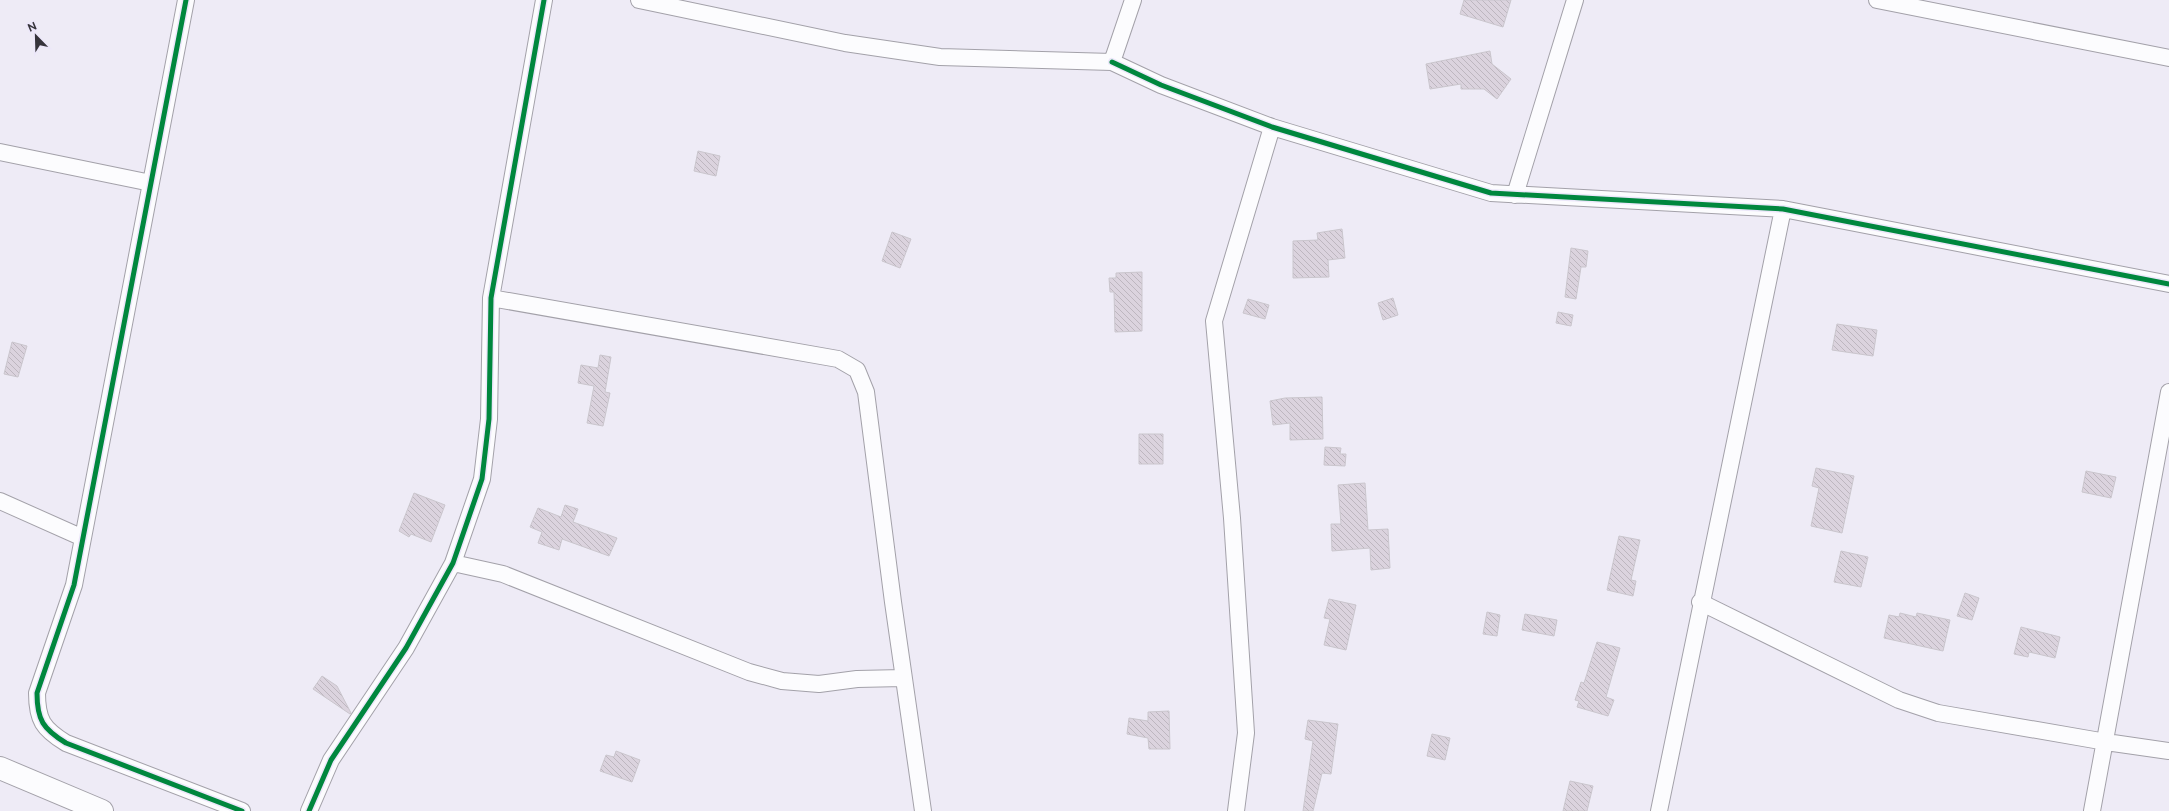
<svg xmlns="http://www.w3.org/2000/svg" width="2169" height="811" font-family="Raleway,sans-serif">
<defs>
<pattern id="building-back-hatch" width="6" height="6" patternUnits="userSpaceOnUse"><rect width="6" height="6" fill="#dbd3de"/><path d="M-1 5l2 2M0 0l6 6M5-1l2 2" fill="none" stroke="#bdb6bf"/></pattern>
</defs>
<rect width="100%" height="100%" fill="#eeebf6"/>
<path fill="url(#building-back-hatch)" stroke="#cac6cd" d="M1464,0H1511L1503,27L1460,14Z
M1490,51L1492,64L1511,79L1497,99L1484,89H1461V84L1430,89L1426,64Z
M698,151L720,156L716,176L694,171Z
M1342,229L1345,258L1328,260L1329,277L1293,278V241L1318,240L1317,233Z
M892,232L911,239L900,268L882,261Z
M1571,248L1588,251L1586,267H1581L1576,299L1565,297Z
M1142,272V331L1115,332L1114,292H1110L1109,278H1116V273Z
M1393,298L1398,315L1383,320L1378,303Z
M1248,299L1269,305L1265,319L1243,313Z
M1558,312L1573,315L1571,326L1556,323Z
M1837,324L1877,330L1873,356L1832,350Z
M12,342L27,346L18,377L4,374Z
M600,355L611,357L605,392L610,393L603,426L587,423L594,386L578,383L581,365L598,368Z
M1322,397L1323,439L1290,440V423L1273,425L1270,401L1285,398Z
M1139,434H1163V464H1139Z
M1325,447L1341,448L1340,454H1346L1345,466L1324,465Z
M1816,468L1854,476L1842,533L1811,526L1819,488L1812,486Z
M2086,471L2116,477L2111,498L2082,492Z
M1365,483L1368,530L1388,529L1390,568L1371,570L1370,548L1332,551L1331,524H1341L1338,485Z
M414,493L445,505L431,542L411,534L409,537L399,531Z
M565,505L578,509L573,522L617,538L609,556L562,539L559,550L538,543L542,532L530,527L538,508L561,517Z
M1619,536L1640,540L1631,580L1636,581L1633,596L1607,590Z
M1841,551L1868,557L1861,587L1834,582Z
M1965,593L1979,598L1972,620L1957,616Z
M1329,599L1356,605L1346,650L1324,645L1330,619L1324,618Z
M1487,612L1500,615L1497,636L1483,634Z
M1900,613L1916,617L1917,613L1950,620L1943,651L1884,638L1889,615L1899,617Z
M1525,614L1557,620L1554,636L1522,630Z
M2021,627L2060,637L2055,658L2029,652L2028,657L2014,654Z
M1597,642L1620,648L1606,697L1614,700L1608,716L1577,707L1579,701L1575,700L1581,682L1584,683Z
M322,676L337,686L351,713L350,714L313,689Z
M1169,711L1170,749H1149L1148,738L1127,734L1129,718L1148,721V712Z
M1308,720L1338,724L1331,774L1322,773L1313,811H1303L1313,741L1305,739Z
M1432,734L1450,738L1445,760L1427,756Z
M616,751L640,760L632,782L600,771L606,755L614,757Z
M1570,781L1593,786L1587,811H1563Z"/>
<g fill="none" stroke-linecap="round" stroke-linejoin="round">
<g stroke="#a3a1a9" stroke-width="18">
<path id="minor" d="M186,0L74,585L37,693C37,720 43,729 66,743L242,811
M639,0L845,43L940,57L1112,62L1133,0
M1877,0L2169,58
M1112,62L1161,85L1272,127L1491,193L1783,209L2169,284
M0,152L151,183
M1515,195L1575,0
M491,298L838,359L857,370L866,392L893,602L923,811
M0,501L83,538
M453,563L503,574L749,672L782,681L819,684L857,679L903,678
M1700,602L1899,700L1938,713L2106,742L2169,751
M309,811L331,760L406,648L453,563L482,479L489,419L491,298L544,0
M1236,811L1246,733L1232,518L1214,321L1272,127
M1659,811L1783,209
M2092,811L2169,392"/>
</g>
<g stroke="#a3a1a9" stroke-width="24">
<path id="trunk" d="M0,768L102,811"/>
</g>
<use href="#minor" stroke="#fcfcfe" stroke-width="16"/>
<use href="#trunk" stroke="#fcfcfe" stroke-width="22"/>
<g stroke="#ece7fa" stroke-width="8">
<path id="cycleway" d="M186,0L74,585L37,693C37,720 43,729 66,743L242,811
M1112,62L1161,85L1272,127L1491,193L1783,209L2169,284
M309,811L331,760L406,648L453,563L482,479L489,419L491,298L544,0"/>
</g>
<use href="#cycleway" stroke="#00873e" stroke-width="5"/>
</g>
<g transform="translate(36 36) rotate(337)" stroke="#ece7fa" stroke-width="3" paint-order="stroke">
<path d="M0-3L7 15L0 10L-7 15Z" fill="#36343b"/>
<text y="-6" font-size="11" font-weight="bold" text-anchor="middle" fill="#36343b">N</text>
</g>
</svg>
